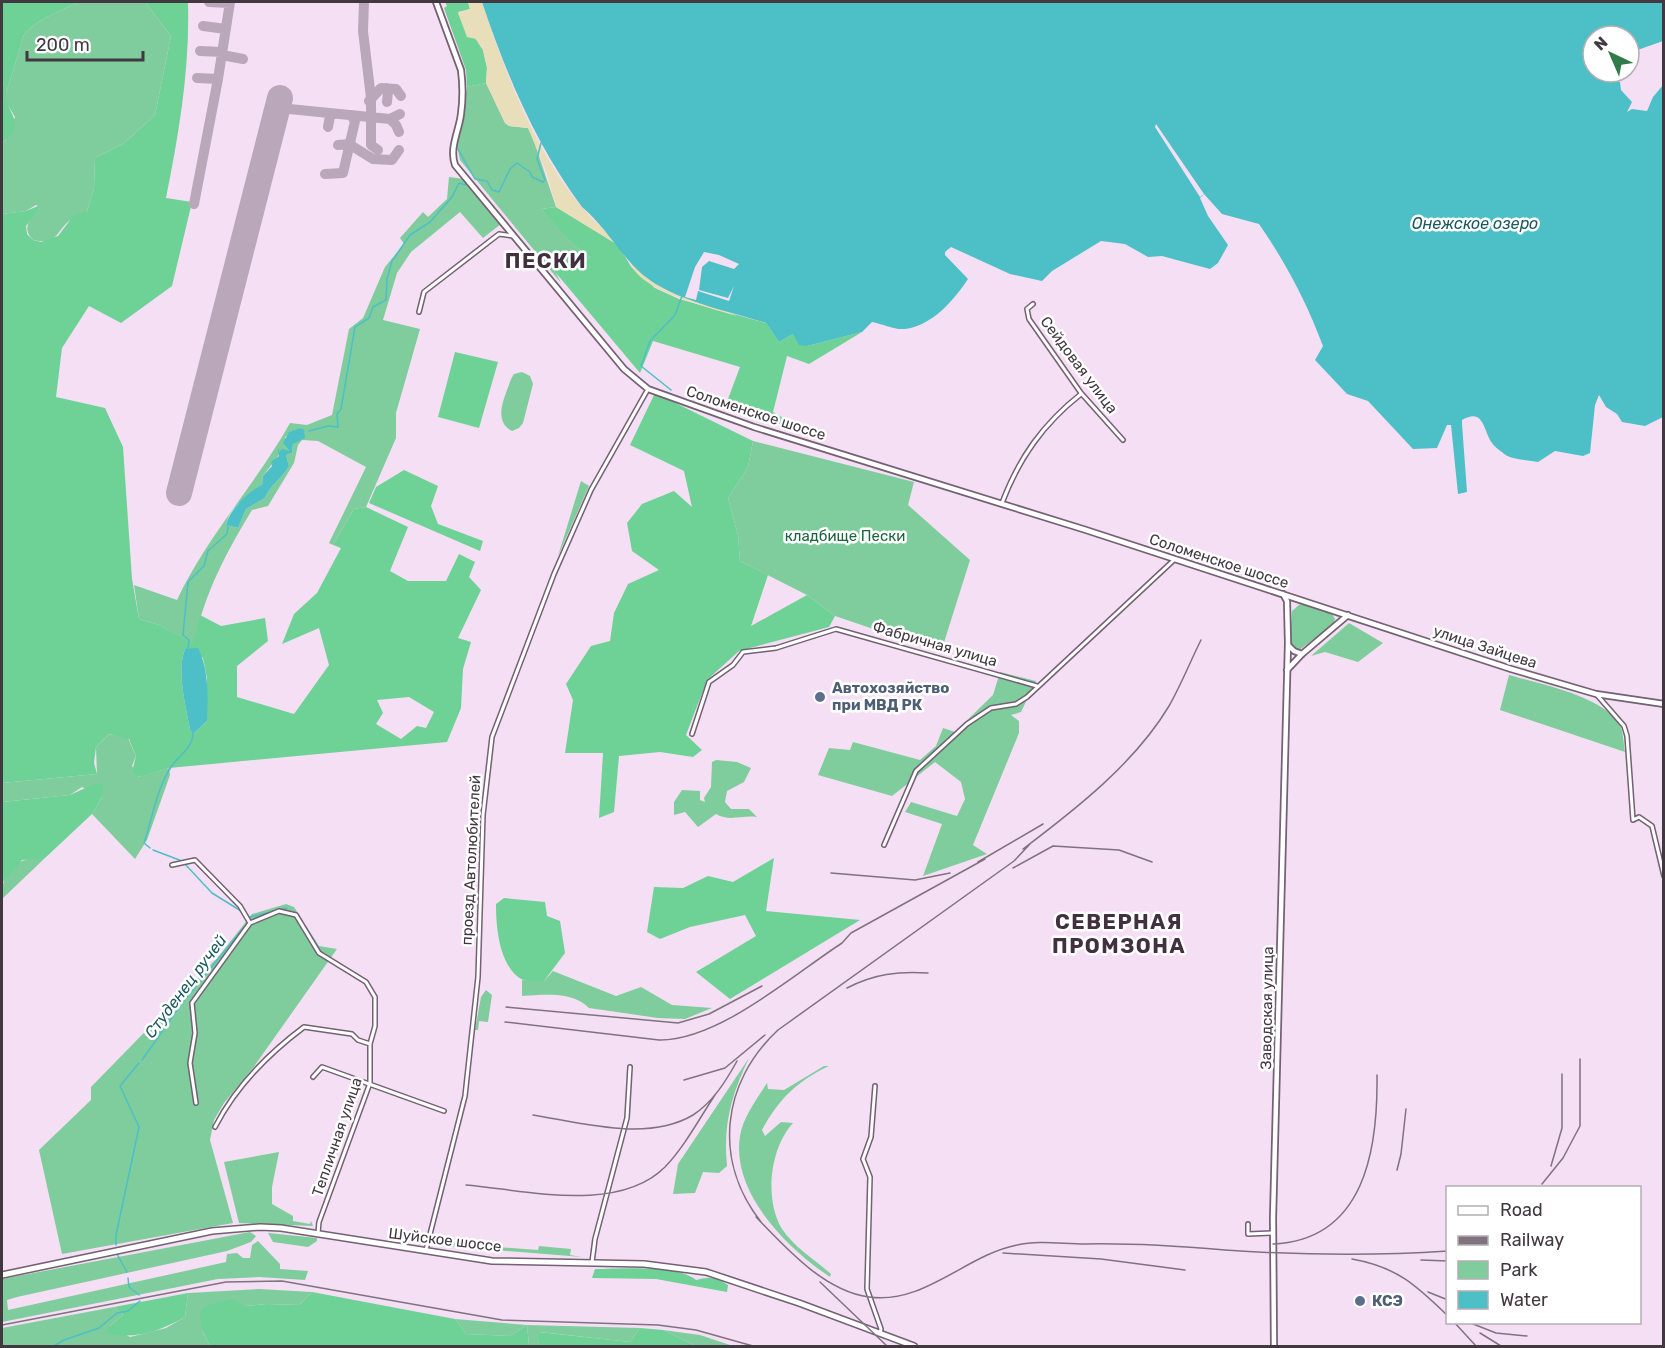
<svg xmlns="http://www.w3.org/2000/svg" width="1665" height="1348" font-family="Rubik,sans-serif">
<rect width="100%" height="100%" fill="#f5dff4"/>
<path fill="#7fcd9c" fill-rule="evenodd" d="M79,2H145L171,36L155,115L123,144L95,158L94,189L87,211C81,215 74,217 69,221C54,234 58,245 33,240C21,228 30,219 40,208L36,205L26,211L2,214V143L6,140L15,117L6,102V93L24,35C37,19 60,11 79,2Z
M486,83L505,123L509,126L528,128L532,135L556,207L541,209C558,226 570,245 590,257L586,261L556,273L561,283L460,160L457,146L467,87Z
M449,177L464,179L501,224L483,238L460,212L411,252L397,273L383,320L420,329L396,413V438L366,507L354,509L333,545L329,543L366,467L318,441L302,440L298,445L294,463L268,506L252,510C226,553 204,594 194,644L159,625L139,619L134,585L177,600C207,536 256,484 290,423L307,425L332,415L349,329L363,318L385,267L404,244L400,238L423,212L428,217L447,199ZM301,428L304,435L293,444L292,453L286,455L289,466C282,479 270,485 265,498L246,509L238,528L226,525C229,506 249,496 262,485L263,476L281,452L290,451L285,437Z
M522,372L530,376L533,384L523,423L519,428L512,431C492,420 505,397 511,379L514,374Z
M753,441L914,482L908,505L970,560L941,652L835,616L807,595L740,561L738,535L728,498L748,467Z
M581,481L589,486L558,556Z
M1300,604L1332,614L1335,619L1333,625L1299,650L1290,643L1292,611Z
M1349,623L1383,643L1358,662L1325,652L1311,656Z
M1000,672L1036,681L1021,712L1011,715L1019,721V733L973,845L987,854L923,876L942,824L905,812L911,802L957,816L965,799L961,782L935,762L892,796L818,775L829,748L850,750L853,742L920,760L936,746L943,728L955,732L993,695Z
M1509,675C1540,684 1602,696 1619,724C1624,731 1623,743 1625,752L1500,710Z
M109,734L128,738L136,756L132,766L139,777L169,768L170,775L147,840L135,859L92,814L102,797L82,787L70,795L2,802V783L97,774L96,747Z
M716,760L737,762L751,768L744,782L727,791L725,802L731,809H749L757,817C741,815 730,822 716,814L698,827L685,812L674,815V802L682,790L700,791V800L705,802L704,798L711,787L712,762Z
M32,858H45L2,899C1,878 10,862 32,858Z
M286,904L294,907L319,946L337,949L253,1068L224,1103L214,1120L210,1140L233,1223L62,1254L39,1150L91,1100V1087L219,956L252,914Z
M553,971L616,996L641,987L672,1005L712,1008L685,1019L658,1018L589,1008C572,991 544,995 522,996V980L544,981Z
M486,990L492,995L488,1022L479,1021L478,1030H475L481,997Z
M749,1058C731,1096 723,1124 727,1166L719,1173L703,1172L695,1193L673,1194L678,1164Z
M824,1066H829C797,1081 778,1100 762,1130L765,1136L781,1122L793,1123C770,1148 764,1199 782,1229C794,1247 815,1260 831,1274L830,1277C787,1248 731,1193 740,1136C743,1117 757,1099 767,1083L768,1089L784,1090Z
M279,1152L272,1187V1204L293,1216V1221L310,1224L311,1221L313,1226L239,1223L224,1162Z
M250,1232L256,1236L251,1242L227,1251L17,1297L7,1300L8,1310L226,1262L227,1254L237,1253L243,1258H250L252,1245L258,1241L280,1264V1269L308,1271L305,1280L259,1277L218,1279L2,1322V1279Z
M268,1233L317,1238V1241L308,1247L273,1242Z
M434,1237L458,1244L538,1250L539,1246L571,1249L570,1255L582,1257L433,1245Z
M259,1289L312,1292L299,1305L266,1304L245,1306L202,1330L210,1346H2V1328L114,1307L123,1315L110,1326L130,1337L166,1328L185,1317L188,1293Z
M455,1319L527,1325L640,1328L630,1342L540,1332L538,1346H529L527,1325L510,1336L466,1334Z
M663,1330L700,1335L733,1346H696Z"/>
<path fill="#6ed196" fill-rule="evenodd" d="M2,2H79C60,11 37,19 24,35L6,93C6,115 29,124 2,143Z
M145,2H188C190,68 179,133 166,198L192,202L172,286L121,323L89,306L62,348L56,397L105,408L123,447L132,579L139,619L159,625L193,643L200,615L221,626L265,618L268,641L237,666V697L294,714L329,665L319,628L282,644L294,614L317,593L341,548L333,545L354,509L366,507L408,527L390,571L408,581H446L459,554L475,562L469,577L481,590L458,638L471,642L463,669L461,708L447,742L169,768L140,777L132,772L136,756L129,739L109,734L96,747L94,763L97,774L2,783V214L26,211L38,206L40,208L26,226L27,234L33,240L41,242L58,236L74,215L87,211L94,189L95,158L123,144L155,115L171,36ZM185,649L203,658L207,678V721L193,734L190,730C186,706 176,672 185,649ZM409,697L434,712L426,728L417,726L401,739L376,724L383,713L377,700Z
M445,2H468L470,9L458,12L483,50L487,68L486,83L467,87L466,70L444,8L447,6Z
M556,207L618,245L632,268L655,288L679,299L766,323L779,342L793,334L807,346L862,332L809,364L787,356L773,412C788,420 799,432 817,433L822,437L725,407L740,367L653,341L640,373L556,273L571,255L586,261L590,257C570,245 557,226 541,209Z
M455,352L498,362L479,428L438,417Z
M655,393L753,441L748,467L728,498L738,535L740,561L768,575L751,626L807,595L835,616L829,627L739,651L707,680L686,735L702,750L693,757L660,752L619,756L614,812L599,818L603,753H565L573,700L566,684L591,646L610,641L614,613L628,584L659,570L632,551L627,523L642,504L674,491L692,507L684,471L630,445Z
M404,470L438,486L431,506L438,524L483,541L480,551L369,503L376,487Z
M94,784H103L102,797L92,814L45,858L22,860L2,883V802L70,795Z
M774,858L766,911L860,920L730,999L696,972L756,936L745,915L690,927L660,939L647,932L654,887L683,888L708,876L733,882Z
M504,898L545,902L547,916L560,921L565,953L544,981C538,981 527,982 521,979C499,965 496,927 496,904Z
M595,1269C620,1269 677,1264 696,1280C709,1276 717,1278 728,1285L727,1292L656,1279L592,1278Z
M312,1292L455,1319L466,1334L510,1336L527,1325L529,1346H210L202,1330L200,1314L205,1306L232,1299L245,1306L266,1304L299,1305Z
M188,1293L185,1317C158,1332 137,1339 107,1334L110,1326L123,1315L114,1307Z
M640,1328L663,1330L696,1346H538L539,1332L630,1342Z"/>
<path fill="#e8deb9" d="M468,2H482C504,70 534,149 580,205C592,219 606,231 618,245L556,207L547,174L528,128L509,126L505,123L486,83L487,68L483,50L476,39L467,37L458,13L470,9Z
M631,263C664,295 698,298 737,316C713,309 637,290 631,263Z"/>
<path fill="#4dbfc6" d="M482,2H1663V41L1629,53V36H1593V72H1601L1600,75L1620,82L1621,90L1632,102L1627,112L1632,109L1647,111L1653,97L1663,85V417L1645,426L1622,422L1617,414L1606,407L1599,395L1595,405L1590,453L1583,456L1555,451L1538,462C1528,460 1509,460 1502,452C1499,450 1494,446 1492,443C1483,430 1484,407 1462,420V424L1467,492L1458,494L1451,425H1447L1437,448L1413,449L1368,401L1347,394L1315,360L1323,346C1306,301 1286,263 1259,224L1222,214L1204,194L1200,198L1208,216L1228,245L1218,263L1210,269L1162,256L1148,257L1125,244L1101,241L1052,271L1042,281L1010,274L951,247L945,252V255L968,279C955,299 932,326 905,329C894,330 883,324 872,322L862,332L807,346L799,345L793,334L779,342L766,323C728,311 675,301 643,275C620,255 606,227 582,207C536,145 506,74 482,2Z
M301,428L304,430L305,438L293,444L292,453L286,455L289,466C282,479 270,485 265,498L246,509L238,528L226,525C229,510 250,490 262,485L263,476L272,466L271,462L279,456L278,451L279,448V452L282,449L290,451L283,443L289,432Z
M198,648C209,670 208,696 207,721L193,734L190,730C186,706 176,672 185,649Z"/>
<path fill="#f5dff4" d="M1156,124L1204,194L1200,197L1155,127Z
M704,252L719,255L739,264L734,269L709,261L702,267L699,290L728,298L734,286L729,301L698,291L696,300L685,297L695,267Z"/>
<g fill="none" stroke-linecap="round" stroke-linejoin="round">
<path stroke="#4dbfc6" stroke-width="1.5" d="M458,149L475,179L487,181L492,190L499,192L510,169L517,163L530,172L532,177L543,182L545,180L537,159L541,143
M671,390L641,366L650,341L675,315L682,296
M309,431L328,426L338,427L337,414L341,409L355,327L369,318L373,307L386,300L387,279L392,261L410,235L430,222L452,197L459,183L466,185
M188,648L189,640L183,635L188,582L204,566L208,551L227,534L228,526
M150,848L144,843C152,819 157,788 171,767C179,755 193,748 193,733
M153,850L182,861
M184,863L212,893L241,911
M280,910L287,908
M250,917L275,911
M142,1060L183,1002L245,926
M116,1245V1235L139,1127L120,1086L139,1063
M117,1254L127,1272
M128,1278L129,1287L139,1295
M54,1346L64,1340L99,1328L117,1313L128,1311L140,1301"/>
<path stroke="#baa8ba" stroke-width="10" d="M209,2L229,3
M364,2L363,31L371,98V145L378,150
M203,26L226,29
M200,51L222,52
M222,55L243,59
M197,78L218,79
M386,88L388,91L387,102
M369,101L381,88L396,89L401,96
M279,108L390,119L400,114
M390,119L396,125L399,132
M328,127L330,116L334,114
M350,141L352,146L373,159L392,160L399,150
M338,145L350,144
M325,174L343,173L355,121L351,115
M194,204L218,79L230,2"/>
<path stroke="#baa8ba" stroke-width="26" d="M179,493L280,98"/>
<g stroke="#746173" stroke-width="6">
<path id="street" d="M1033,304L1027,309L1029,319L1081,393L1123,440
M419,312L424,292L499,234L513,236
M1002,503C1019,458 1043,424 1081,394
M1597,695L1624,726L1627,736L1633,820L1639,817L1652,826L1664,876
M692,734L709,682L733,665L743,652L776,648L836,629L1037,686
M884,845L916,771L967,724L991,708L1016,704L1027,697L1175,559
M172,865L195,860L240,906L250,923L279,911L296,915L319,953L366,982L375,997V1026L370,1044V1083L319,1222L318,1233
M313,1077L322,1067L444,1111
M875,1086L871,1137L863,1159L870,1177L867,1289L881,1329L880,1333
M196,1103L190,1063L195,1033L192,1003L250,923
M215,1127C236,1086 268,1054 304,1027L352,1034L358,1040L370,1044
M1248,1224V1234L1273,1233
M426,1250L465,1096L478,977L483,815L492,737L554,574L591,490L648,389
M592,1262L595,1239L627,1118L630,1067"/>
</g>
<g stroke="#746173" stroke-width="8">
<path id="secondary" d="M436,2L461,70C463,85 463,99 461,114C459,131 449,148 455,165L624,369L648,389L754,427L1086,530L1511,669L1596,694L1664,704
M1289,646L1294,651L1302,654
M1287,670L1302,654L1348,615
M1274,1346L1273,1218L1288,643L1287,601L1283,594"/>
</g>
<g stroke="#746173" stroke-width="8">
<path id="primary" d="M2,1275L212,1231L260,1227L281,1228L492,1261L644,1264L706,1272L799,1303L914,1346"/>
</g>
<use href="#street" stroke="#fff" stroke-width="3"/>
<use href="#secondary" stroke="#fff" stroke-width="4.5"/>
<use href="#primary" stroke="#fff" stroke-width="5"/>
<path stroke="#80727f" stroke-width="1.5" d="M1023,849C1076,809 1135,763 1169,706C1181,685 1190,662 1201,640
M978,862L1043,824
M1013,868L1053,846L1119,850L1152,862
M831,873L915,880L950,873
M847,988C874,974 898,971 928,973
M506,1007L678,1023L709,1014L762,986
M505,1022L659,1040C718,1041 793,975 842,943L851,933L985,859
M684,1080L725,1068L765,1035
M533,1115C582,1123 648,1142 693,1115C713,1102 726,1081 737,1061
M1551,1166L1562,1128V1074
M1397,1170L1401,1154L1406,1109
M1542,1184L1563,1158L1580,1126V1059
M466,1185C525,1190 618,1214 665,1167C685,1146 699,1119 715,1095
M756,1217C786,1248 824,1291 869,1297C924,1305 966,1255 1017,1245C1039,1240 1062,1244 1085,1244C1132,1243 1178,1246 1225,1250C1298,1255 1374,1256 1448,1251
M761,1222C713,1161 721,1083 778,1030L1014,861L1030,844
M1273,1244C1365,1240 1378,1149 1377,1075
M1003,1253L1101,1259L1185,1270
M1352,1259C1397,1267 1416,1285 1448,1316
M1421,1260L1448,1261
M820,1282L887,1346
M1428,1292L1448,1300
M1454,1322L1476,1346
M1468,1322L1496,1333L1527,1336
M2,1325L226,1282L282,1281L502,1320L658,1325L696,1330L753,1346
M1480,1333L1501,1346"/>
</g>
<g fill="#5c6f8a" stroke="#fff" stroke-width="2">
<circle cx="820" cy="697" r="6"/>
<circle cx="1360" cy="1301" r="6"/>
</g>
<g text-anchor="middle" stroke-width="5" stroke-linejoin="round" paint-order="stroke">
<g font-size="15" fill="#413840" stroke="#fff">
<text transform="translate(1079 365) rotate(53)" y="5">Сейдовая улица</text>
<text transform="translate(756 413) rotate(18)" y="5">Соломенское шоссе</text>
<text transform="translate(1219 561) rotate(18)" y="5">Соломенское шоссе</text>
<text transform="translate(935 644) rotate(16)" y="5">Фабричная улица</text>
<text transform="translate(1485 647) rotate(18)" y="5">улица Зайцева</text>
<text transform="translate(471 860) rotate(-87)" y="5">проезд Автолюбителей</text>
<text transform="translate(1267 1008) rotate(-89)" y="5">Заводская улица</text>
<text transform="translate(337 1137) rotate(-71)" y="5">Тепличная улица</text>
<text transform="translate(445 1240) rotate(7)" y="5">Шуйское шоссе</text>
</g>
<g font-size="15" fill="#1c643d" stroke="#fff">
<text x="845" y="541">кладбище Пески</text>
</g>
<g font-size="15" font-weight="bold" fill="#4e5e75" stroke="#fff" text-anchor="start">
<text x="832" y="693">Автохозяйство<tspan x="832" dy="17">при МВД РК</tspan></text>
<text x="1372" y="1306">КСЭ</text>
</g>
<g font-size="16" font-style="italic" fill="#19595d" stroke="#fff">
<text x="1475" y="229">Онежское озеро</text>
<text transform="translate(185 986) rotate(-53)" y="6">Студенец ручей</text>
</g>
<g font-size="21" font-weight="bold" letter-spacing="1.5" fill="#413040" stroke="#fff">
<text x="546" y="268">ПЕСКИ</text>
<text x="1119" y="929">СЕВЕРНАЯ<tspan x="1119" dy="24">ПРОМЗОНА</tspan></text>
</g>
</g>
<rect width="1665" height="1348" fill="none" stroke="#413840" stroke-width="6"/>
<rect x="1446" y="1186" width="195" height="138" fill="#ffffff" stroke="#b3afb3" stroke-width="1.5"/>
<rect x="1458" y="1206" width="30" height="9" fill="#ffffff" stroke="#b3afb3" stroke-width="1.5"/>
<text x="1500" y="1216" font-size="18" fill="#413840">Road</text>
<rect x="1458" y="1236" width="30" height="9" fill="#80727f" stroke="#b3afb3" stroke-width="1.5"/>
<text x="1500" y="1246" font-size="18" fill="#413840">Railway</text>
<rect x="1458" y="1261" width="30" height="18" fill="#7fcd9c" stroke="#b3afb3" stroke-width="1.5"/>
<text x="1500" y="1276" font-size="18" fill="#413840">Park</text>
<rect x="1458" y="1291" width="30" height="18" fill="#4dbfc6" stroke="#b3afb3" stroke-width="1.5"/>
<text x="1500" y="1306" font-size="18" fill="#413840">Water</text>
<g transform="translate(1611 54) rotate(316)"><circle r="28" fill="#ffffff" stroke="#b3afb3" stroke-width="1.5"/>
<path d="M0-4.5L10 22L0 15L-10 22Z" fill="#317b49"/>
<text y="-9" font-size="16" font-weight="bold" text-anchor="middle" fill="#413840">N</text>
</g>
<path d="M27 51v9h116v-9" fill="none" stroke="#413840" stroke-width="3"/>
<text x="36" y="51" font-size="18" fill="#413840" stroke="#ffffff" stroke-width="4.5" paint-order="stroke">200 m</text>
</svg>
